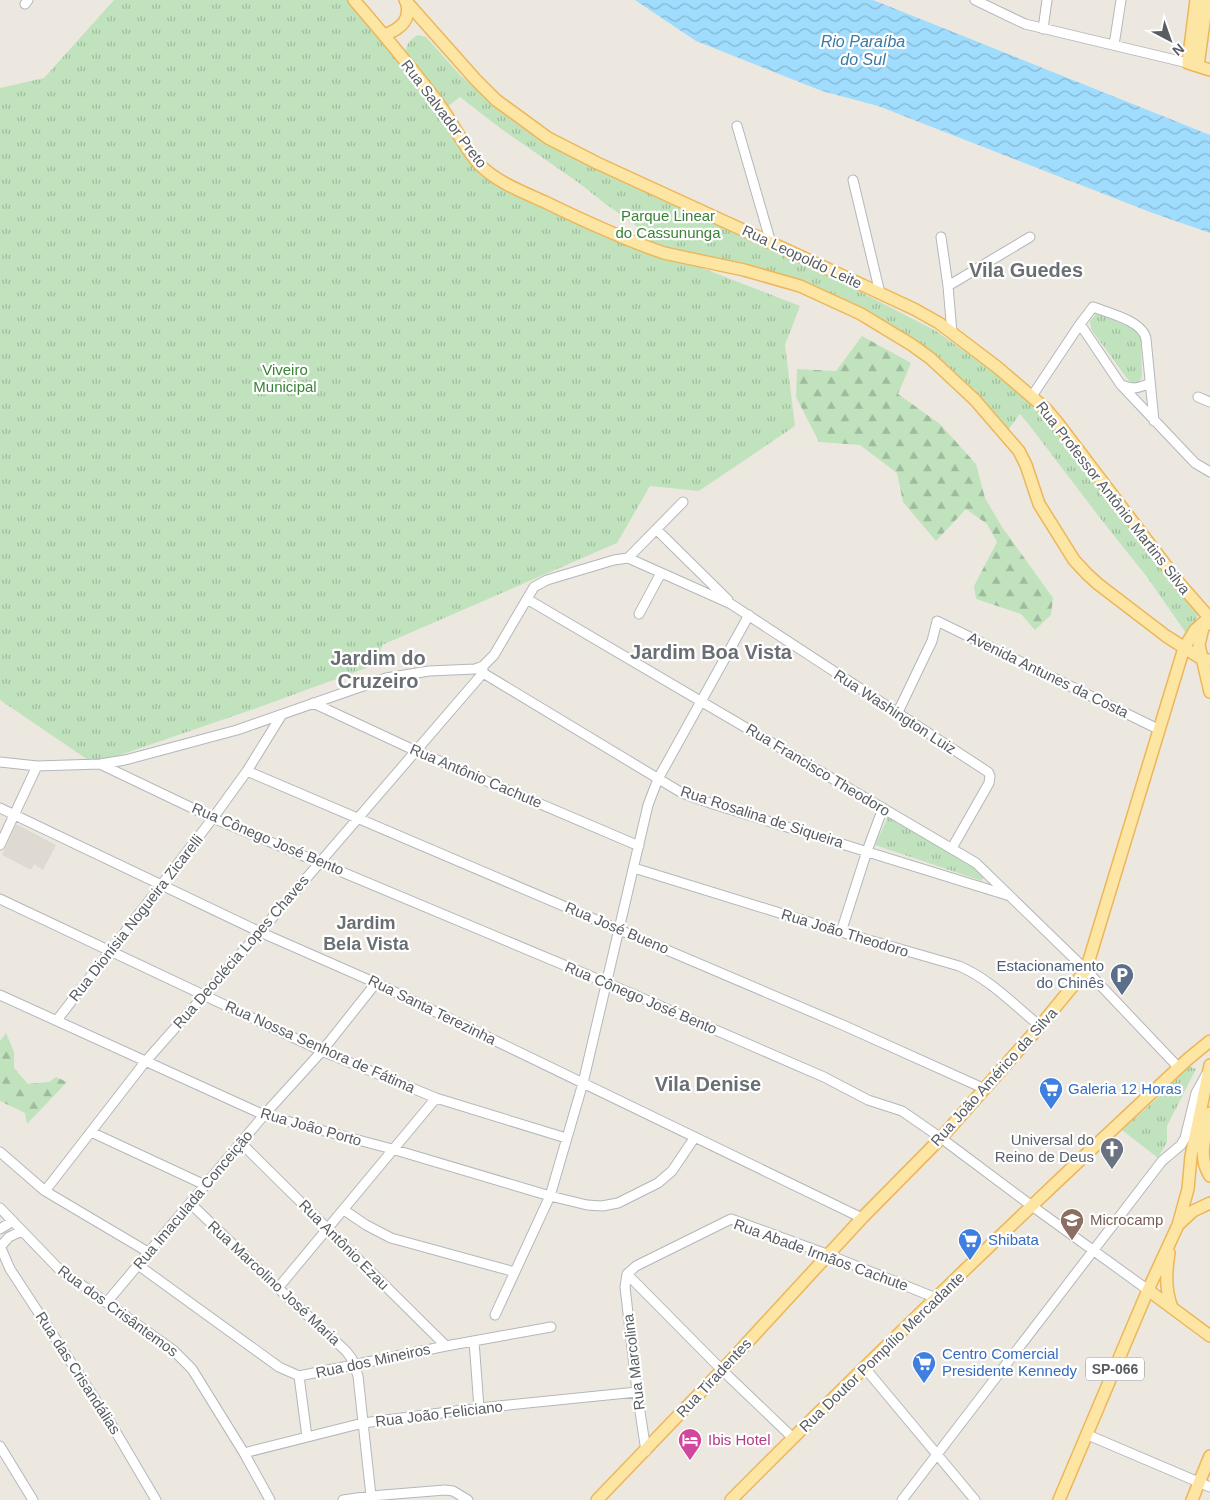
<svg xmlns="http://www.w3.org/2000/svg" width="1210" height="1500" font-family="Helvetica,sans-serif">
<defs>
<pattern id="forest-firs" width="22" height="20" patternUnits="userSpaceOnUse" patternTransform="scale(1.25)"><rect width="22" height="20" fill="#c0e3bd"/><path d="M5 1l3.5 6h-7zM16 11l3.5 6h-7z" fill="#9fbb9d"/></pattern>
<pattern id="park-tufts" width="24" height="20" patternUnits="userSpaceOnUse" patternTransform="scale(1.25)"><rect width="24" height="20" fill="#c0e3bd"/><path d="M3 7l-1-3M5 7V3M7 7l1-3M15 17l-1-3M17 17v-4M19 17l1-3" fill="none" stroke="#9fbb9d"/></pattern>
<pattern id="water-waves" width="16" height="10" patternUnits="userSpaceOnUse" patternTransform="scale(1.25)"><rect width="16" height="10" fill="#9fdcfd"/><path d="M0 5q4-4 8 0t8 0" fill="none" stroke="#85b6d0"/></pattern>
</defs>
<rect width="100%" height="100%" fill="#ece8e0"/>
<path fill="#dedad1" d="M16,824L56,845L43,870L34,864L31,870L2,855Z"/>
<path fill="url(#forest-firs)" d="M862,336L911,363L898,394L940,424L976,464L985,498L1002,527L1053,598L1051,615L1035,630L1021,614L976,599L974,586L997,542L987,524L966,509L936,541L903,502L897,473L860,445L819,442L796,397L797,369L836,371Z
M6,1033L14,1052V1068L28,1084L49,1082L56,1077L67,1082L27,1124L25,1113L0,1101V1041Z"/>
<path fill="url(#park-tufts)" d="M114,0H352L426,98L480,175L499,179L635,242L800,306L785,345L795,426L699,491L650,486L617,543L382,645L377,664L257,708L94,764L0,700V88L44,78Z
M418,35L426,37L460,75L514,122L566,153L824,273L936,331L1015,388L1045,411L1199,613L1188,636L1147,577L1100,518L1030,426L1020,414L1008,430L974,390L951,374L931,356L788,278L642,241L645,232L603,202L579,183L500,128L460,97L447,107L405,55C406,44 409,40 418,35Z
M1097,313L1134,329L1139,333L1141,339L1142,377L1139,382L1134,384L1129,381L1091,329L1090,321Z
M888,817L950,852L984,875L982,881L875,845Z
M1188,1066L1196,1069L1167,1126V1142L1158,1158L1122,1130L1169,1088Z"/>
<path fill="url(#water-waves)" d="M635,0H873L1210,135V233L1150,212L878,106L822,91L696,41Z"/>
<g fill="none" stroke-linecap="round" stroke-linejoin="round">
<g stroke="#b3b7bb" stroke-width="11">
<path id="minor" d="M975,0L1025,24L1188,63
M25,4L28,0
M1043,29L1047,0
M1114,45L1121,0
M737,126L771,243
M853,180L880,293
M941,237L948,286L952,333
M948,286L1030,237
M1080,324L1121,385L1195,463L1210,472
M1122,385C1133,390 1139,388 1150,383
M1032,396L1080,324L1093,307C1109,313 1143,321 1146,339L1154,421
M1198,397L1210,402
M657,530L728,600
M628,558L731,604L988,772L990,776L989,783L952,848
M527,599L976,863L1086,970L1179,1068
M639,614L661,573
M483,669V673L682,793L713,804L1010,896
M313,703L416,751L639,846
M897,714L932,641L937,621L1158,729
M0,762L37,766L100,764L125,760L237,730L386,678L429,671L475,669L483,666L494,655L534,587L547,580L614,560L628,558L683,502
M100,764L213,818L607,983L824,1077L868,1100L902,1111L941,1138L1032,1206L1148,1290
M247,771L845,1026L985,1089
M0,808L260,932L376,983L862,1218
M0,845L37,766
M634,868L841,932L959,966C990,979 1015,1006 1040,1026
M0,899L322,1051L436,1098L566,1138
M841,932L867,851L883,808
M0,995L264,1115L392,1149L550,1196L587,1205L602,1206L618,1203L658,1183L672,1171L695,1137
M57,1020L213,818L247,771L281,716
M91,1132L205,1185
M241,1143L446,1346
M0,1152L45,1191L148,1252
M45,1191L145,1062L260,932L483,673
M190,1203L278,1288L346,1351L352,1359L358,1376L371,1496
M0,1208L58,1268L173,1350L192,1369L244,1453L270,1500
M344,1210L366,1225L391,1238L515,1272
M0,1229L13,1221
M0,1246L10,1269L110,1422L156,1500
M0,1247L9,1237L22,1231
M138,1265L279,1367L299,1376L446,1346L551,1327
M627,1274L722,1370L793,1438
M278,1288L436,1098
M107,1302L264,1115L322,1051L376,983
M495,1315L550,1196L583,1083L648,805L658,779L749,615
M474,1341L479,1408
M864,1367L975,1500
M299,1376L307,1437
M1088,1435L1210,1487
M0,1446L33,1500
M646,1451L637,1392L625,1287L627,1274L636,1266L731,1219L829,1255L936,1298
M244,1453L363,1423L479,1408L637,1392
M343,1500L371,1496L445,1490L453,1491L468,1500
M902,1500L1162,1161L1181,1145L1185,1138L1196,1093L1206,1075"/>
</g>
<g stroke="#edb658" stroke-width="14">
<path id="major" d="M354,0C384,35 414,70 441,107C454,125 464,147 479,164C496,182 523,192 545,202C584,221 623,239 664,253L744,270L800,286L861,314L912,345L930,358L975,400L1019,451L1026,465L1039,504L1074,560L1087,574L1098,584L1166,636L1202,659L1210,660
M405,0L475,79L496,100L548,138L597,163L841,275L914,309L939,323L997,367L1046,409L1057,422L1180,584L1207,615L1210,624
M1196,0L1188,63L1210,70
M384,35C401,29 412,19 406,1
M1198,66L1207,0
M1204,623L1199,645L1210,692
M1210,1113C1206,1134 1197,1157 1210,1176
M1179,1224L1193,1211L1210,1203
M1169,1253C1166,1272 1165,1289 1172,1308
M1148,1290L1210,1336
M597,1500L722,1370L862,1218L941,1138L1040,1026L1086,970L1184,648L1195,630L1204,622
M731,1500C880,1350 1033,1203 1188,1059L1210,1041
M1059,1500L1148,1290L1178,1225L1188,1189L1191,1156L1210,1065
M1192,1500L1210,1456"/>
</g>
<use href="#minor" stroke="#fff" stroke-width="9"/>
<use href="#major" stroke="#fde6a4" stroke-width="11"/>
</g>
<defs>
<g id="parking-pin" transform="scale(1.25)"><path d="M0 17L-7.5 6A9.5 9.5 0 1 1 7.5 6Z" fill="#5c6f8a" stroke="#fff"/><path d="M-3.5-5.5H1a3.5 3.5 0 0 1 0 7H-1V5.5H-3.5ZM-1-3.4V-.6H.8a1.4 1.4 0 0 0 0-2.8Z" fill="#fff"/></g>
<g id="supermarket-pin" transform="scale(1.25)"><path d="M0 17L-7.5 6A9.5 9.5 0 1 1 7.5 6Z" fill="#3f7fe0" stroke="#fff"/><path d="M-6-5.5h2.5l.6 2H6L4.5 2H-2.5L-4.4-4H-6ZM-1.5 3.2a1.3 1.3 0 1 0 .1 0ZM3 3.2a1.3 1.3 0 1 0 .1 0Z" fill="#fff"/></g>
<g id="church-pin" transform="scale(1.25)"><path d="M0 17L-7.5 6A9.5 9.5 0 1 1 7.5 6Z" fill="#6b7280" stroke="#fff"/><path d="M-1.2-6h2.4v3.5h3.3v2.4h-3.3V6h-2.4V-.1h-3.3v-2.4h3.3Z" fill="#fff"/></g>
<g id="university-pin" transform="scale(1.25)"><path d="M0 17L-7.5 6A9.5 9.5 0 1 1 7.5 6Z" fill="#8d6e63" stroke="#fff"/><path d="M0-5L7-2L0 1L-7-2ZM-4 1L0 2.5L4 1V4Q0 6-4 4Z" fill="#fff"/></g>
<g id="hotel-pin" transform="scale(1.25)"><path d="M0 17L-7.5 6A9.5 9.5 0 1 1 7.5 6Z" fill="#d1479c" stroke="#fff"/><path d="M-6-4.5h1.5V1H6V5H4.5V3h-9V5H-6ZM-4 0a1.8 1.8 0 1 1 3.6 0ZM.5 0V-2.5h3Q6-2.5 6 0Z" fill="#fff"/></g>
</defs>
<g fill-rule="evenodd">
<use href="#parking-pin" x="1122" y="975"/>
<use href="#supermarket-pin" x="1051" y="1089"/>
<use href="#church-pin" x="1112" y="1149"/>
<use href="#university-pin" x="1072" y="1220"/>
<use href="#supermarket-pin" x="970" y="1240"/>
<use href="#supermarket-pin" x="924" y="1363"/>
<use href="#hotel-pin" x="690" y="1440"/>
</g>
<g text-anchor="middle" stroke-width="4.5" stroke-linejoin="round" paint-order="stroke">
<rect fill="#fff" stroke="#8b8e90" stroke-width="1" x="1086" y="1357.5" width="58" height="23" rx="4"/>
<g font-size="14" font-weight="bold" fill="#595d61">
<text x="1115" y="1374">SP-066</text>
</g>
<g font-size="15" fill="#595d61" stroke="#fff">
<text transform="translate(444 114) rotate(53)" y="5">Rua Salvador Preto</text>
<text transform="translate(802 257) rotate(25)" y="5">Rua Leopoldo Leite</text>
<text transform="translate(1113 498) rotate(52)" y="5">Rua Professor Antônio Martins Silva</text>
<text transform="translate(1048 675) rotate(26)" y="5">Avenida Antunes da Costa</text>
<text transform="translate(895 712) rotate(33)" y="5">Rua Washington Luiz</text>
<text transform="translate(818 770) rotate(31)" y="5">Rua Francisco Theodoro</text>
<text transform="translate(476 776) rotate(23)" y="5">Rua Antônio Cachute</text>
<text transform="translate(762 817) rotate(18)" y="5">Rua Rosalina de Siqueira</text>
<text transform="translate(268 839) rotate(23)" y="5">Rua Cônego José Bento</text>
<text transform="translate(136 918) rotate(-52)" y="5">Rua Dionísia Nogueira Zicarelli</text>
<text transform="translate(617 928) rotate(23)" y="5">Rua José Bueno</text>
<text transform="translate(845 933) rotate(17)" y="5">Rua João Theodoro</text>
<text transform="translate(241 952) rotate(-49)" y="5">Rua Deoclécia Lopes Chaves</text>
<text transform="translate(641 998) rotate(23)" y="5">Rua Cônego José Bento</text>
<text transform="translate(432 1010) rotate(26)" y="5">Rua Santa Terezinha</text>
<text transform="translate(320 1047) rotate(24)" y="5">Rua Nossa Senhora de Fátima</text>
<text transform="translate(994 1077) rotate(-48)" y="5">Rua João Américo da Silva</text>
<text transform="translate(311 1127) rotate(16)" y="5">Rua João Porto</text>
<text transform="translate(193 1200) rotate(-50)" y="5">Rua Imaculada Conceição</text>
<text transform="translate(344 1245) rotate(45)" y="5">Rua Antônio Ezau</text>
<text transform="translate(821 1255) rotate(20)" y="5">Rua Abade Irmãos Cachute</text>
<text transform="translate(274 1283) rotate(43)" y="5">Rua Marcolino José Maria</text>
<text transform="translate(118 1311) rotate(36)" y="5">Rua dos Crisântemos</text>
<text transform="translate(882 1352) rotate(-44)" y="5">Rua Doutor Pompílio Mercadante</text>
<text transform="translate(373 1361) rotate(-12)" y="5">Rua dos Mineiros</text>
<text transform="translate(634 1362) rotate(-97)" y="5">Rua Marcolina</text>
<text transform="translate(78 1373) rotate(57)" y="5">Rua das Crisandálias</text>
<text transform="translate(714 1378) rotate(-47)" y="5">Rua Tiradentes</text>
<text transform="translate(439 1414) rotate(-7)" y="5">Rua João Feliciano</text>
</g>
<g font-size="15" fill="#3a8336" stroke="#fff">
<text x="668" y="221">Parque Linear<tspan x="668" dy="17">do Cassununga</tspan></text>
<text x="285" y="375">Viveiro<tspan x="285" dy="17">Municipal</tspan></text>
</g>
<g font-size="15" fill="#4e5e75" stroke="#fff" text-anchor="end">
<text x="1104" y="971">Estacionamento<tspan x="1104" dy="17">do Chinês</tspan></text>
</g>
<g font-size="15" fill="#366cbe" stroke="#fff" text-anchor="start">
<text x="1068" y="1094">Galeria 12 Horas</text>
<text x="988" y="1245">Shibata</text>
<text x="942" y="1359">Centro Comercial<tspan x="942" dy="17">Presidente Kennedy</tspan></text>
</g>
<g font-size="15" fill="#5b616d" stroke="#fff" text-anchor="end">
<text x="1094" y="1145">Universal do<tspan x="1094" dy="17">Reino de Deus</tspan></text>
</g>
<g font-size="15" fill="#785e54" stroke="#fff" text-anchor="start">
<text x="1090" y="1225">Microcamp</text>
</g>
<g font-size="15" fill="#b23c85" stroke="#fff" text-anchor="start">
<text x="708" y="1445">Ibis Hotel</text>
</g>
<g font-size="16" font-style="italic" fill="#3c79a5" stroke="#fff">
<text x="863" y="47">Rio Paraíba<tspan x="863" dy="18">do Sul</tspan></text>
</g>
<g font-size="18" font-weight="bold" fill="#6a6f73" stroke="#fff">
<text x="366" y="929">Jardim<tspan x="366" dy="21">Bela Vista</tspan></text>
</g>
<g font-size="20" font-weight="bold" fill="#6a6f73" stroke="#fff">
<text x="1026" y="277">Vila Guedes</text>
<text x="711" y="659">Jardim Boa Vista</text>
<text x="378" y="665">Jardim do<tspan x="378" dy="23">Cruzeiro</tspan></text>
<text x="708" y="1091">Vila Denise</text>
</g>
</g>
<g transform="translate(1170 40) rotate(139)" stroke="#ffffff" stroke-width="4" paint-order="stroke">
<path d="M0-4L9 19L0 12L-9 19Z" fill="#595d61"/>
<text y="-8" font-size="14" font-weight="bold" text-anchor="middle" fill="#595d61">N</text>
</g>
</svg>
